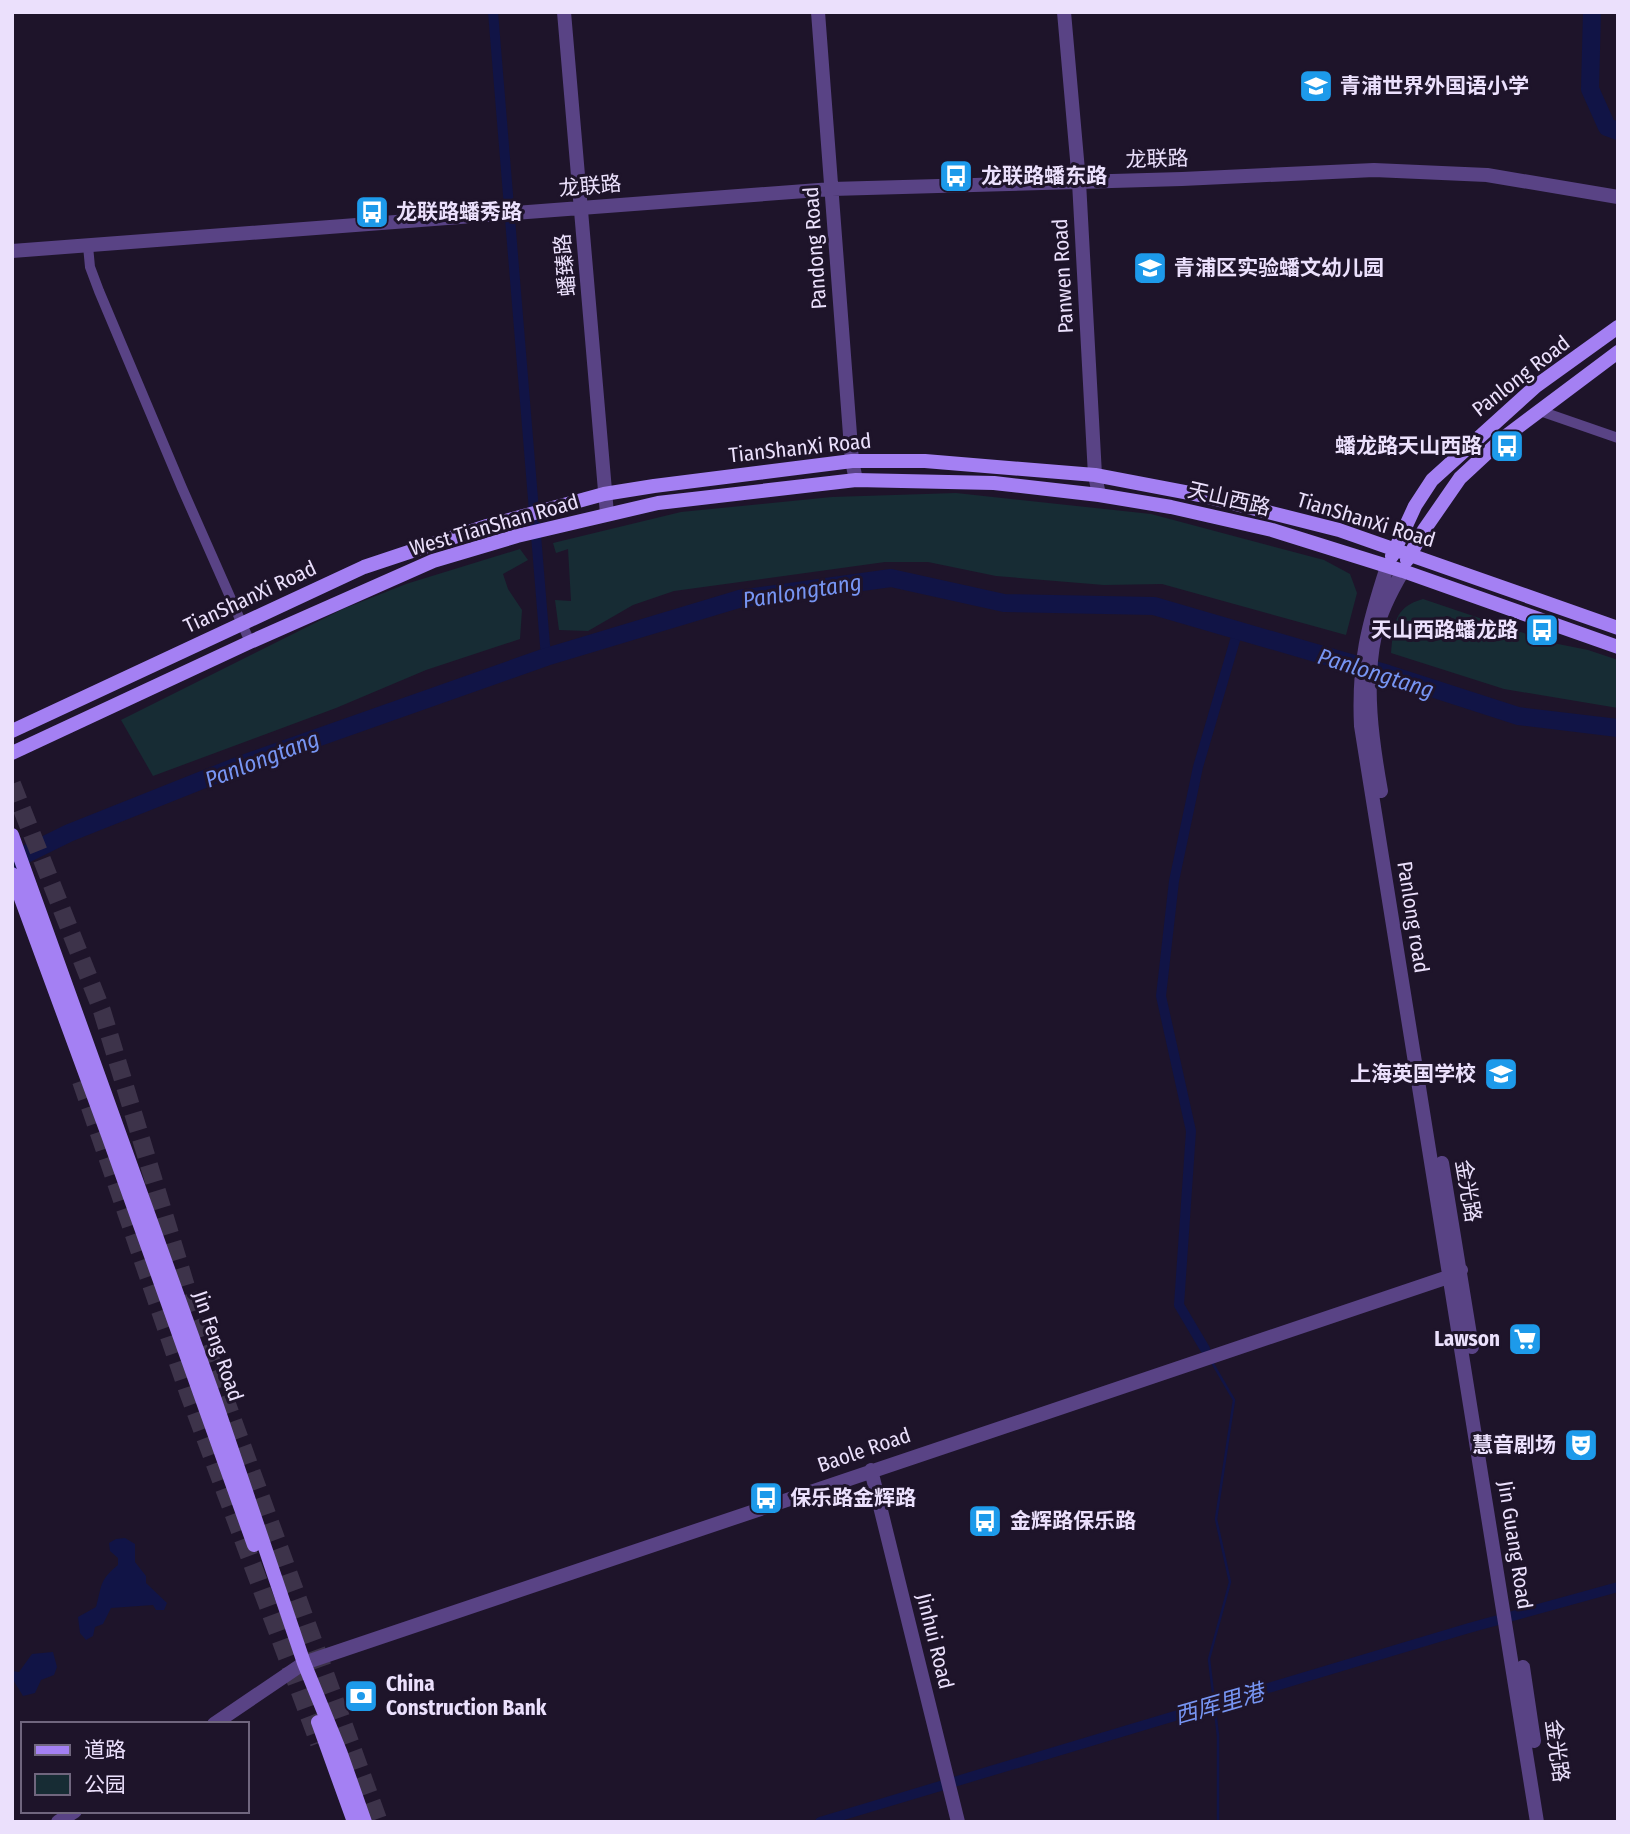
<svg xmlns="http://www.w3.org/2000/svg" width="1630" height="1834" font-family="'Fira Sans Condensed','Noto Sans SC',sans-serif">
<rect width="100%" height="100%" fill="#1e142a"/>
<path fill="#172c34" d="M956,493L1151,514L1324,560L1350,574L1357,593L1346,635L1162,584L1104,585L996,576L928,562H885L674,591L633,605L588,631L559,630L555,600L571,601L568,549L556,553L553,543L681,512L832,497Z
M520,549L528,560L503,574L508,589L522,610L520,639L426,670L336,708L153,776L121,720L343,609L406,584Z
M1423,599L1553,643L1588,650L1618,660V708L1504,689L1391,653C1394,626 1393,607 1423,599Z"/>
<path fill="#111446" d="M125,1538L135,1544V1562L146,1576V1583L167,1603L164,1610H156L153,1605L111,1608L103,1624L95,1627L93,1636L86,1640L80,1633L78,1617L96,1607C102,1586 99,1580 118,1565V1558L110,1551L109,1543L116,1539Z
M53,1652L57,1667L54,1675L41,1680L35,1693L23,1696L12,1678V1671L19,1672L32,1654Z"/>
<g fill="none" stroke-linecap="round" stroke-linejoin="round">
<path stroke="#111446" stroke-width="2.5" d="M1213,1364L1234,1400L1216,1519L1230,1582L1209,1659L1218,1736V1822"/>
<path stroke="#111446" stroke-width="10" d="M493,12L546,657
M1205,1349L1179,1305L1191,1131L1161,996L1174,881L1198,767L1238,630
M820,1822L1469,1628L1618,1587"/>
<path stroke="#111446" stroke-width="18" d="M1592,12L1590,89L1607,127L1618,131
M12,861L69,833L240,765L546,657L739,599L891,578L1004,603L1154,606L1388,674L1518,716L1618,728"/>
<path stroke="#3d334a" stroke-width="18" stroke-dasharray="18 9" stroke-linecap="butt" d="M12,784L102,1011L195,1316L379,1822
M81,1081L188,1392L319,1743"/>
<path stroke="#594385" stroke-width="10" d="M88,246L90,267L99,291L182,488L250,642
M1540,411L1618,438"/>
<path stroke="#594385" stroke-width="14" d="M564,12L607,514
M818,12L852,461L856,480
M1064,12L1079,182L1095,475L1099,495
M12,251L832,189L1182,179L1374,170L1487,175L1618,197
M1387,567C1368,625 1358,663 1361,726L1537,1822
M1381,791C1372,741 1364,685 1375,635C1380,613 1391,591 1403,571
M1442,1163L1472,1347
M871,1470L958,1822
M1523,1667L1534,1741
M214,1724L304,1663L1451,1276L1461,1270
M58,1822L75,1811"/>
<path stroke="#a480f3" stroke-width="14" d="M1392,556L1415,506L1432,480L1536,386L1618,327
M1407,560L1424,530L1460,478L1502,439L1618,352
M12,731L364,567L487,526L604,494L654,486L852,461H925L1095,475L1200,495L1339,530L1618,628
M12,753L250,642L433,561L517,536L658,503L856,480L994,483L1099,495L1171,507L1272,530L1403,571L1618,647
M12,835L214,1397L304,1663L341,1754L365,1822
M12,874L108,1135L254,1545
M318,1722L354,1822"/>
</g>
<defs>
<g id="school-square" transform="scale(1.75)"><rect x="-9" y="-9" width="18" height="18" rx="4" fill="#1d9aea" stroke="#1e142a"/><path d="M0-5L7-2L0 1L-7-2ZM-4 1L0 2.5L4 1V4Q0 6-4 4Z" fill="#fff"/></g>
<g id="bus-square" transform="scale(1.75)"><rect x="-9" y="-9" width="18" height="18" rx="4" fill="#1d9aea" stroke="#1e142a"/><path d="M-5-6H5V4H4V6H2V4H-2V6H-4V4H-5ZM-3.5-4V0h7V-4ZM-3.5 1.2v1.5H-2V1.2ZM2 1.2v1.5H3.5V1.2Z" fill="#fff"/></g>
<g id="supermarket-square" transform="scale(1.75)"><rect x="-9" y="-9" width="18" height="18" rx="4" fill="#1d9aea" stroke="#1e142a"/><path d="M-6-5.5h2.5l.6 2H6L4.5 2H-2.5L-4.4-4H-6ZM-1.5 3.2a1.3 1.3 0 1 0 .1 0ZM3 3.2a1.3 1.3 0 1 0 .1 0Z" fill="#fff"/></g>
<g id="theatre-square" transform="scale(1.75)"><rect x="-9" y="-9" width="18" height="18" rx="4" fill="#1d9aea" stroke="#1e142a"/><path d="M-5-5.5Q0-4 5-5.5V0Q5 5 0 6Q-5 5-5 0ZM-3.3-2.5H-1v1.5H-3.3ZM1-2.5H3.3v1.5H1ZM-2.8 1Q0 5.5 2.8 1Z" fill="#fff"/></g>
<g id="bank-square" transform="scale(1.75)"><rect x="-9" y="-9" width="18" height="18" rx="4" fill="#1d9aea" stroke="#1e142a"/><path d="M-6-4H6V4H-6ZM0-2.3a2.3 2.3 0 1 0 0 4.6a2.3 2.3 0 1 0 0-4.6Z" fill="#fff"/></g>
</defs>
<g fill-rule="evenodd">
<use href="#school-square" x="1316" y="86"/>
<use href="#bus-square" x="956" y="176"/>
<use href="#bus-square" x="372" y="212"/>
<use href="#school-square" x="1150" y="268"/>
<use href="#bus-square" x="1507" y="446"/>
<use href="#bus-square" x="1542" y="630"/>
<use href="#school-square" x="1501" y="1074"/>
<use href="#supermarket-square" x="1525" y="1339"/>
<use href="#theatre-square" x="1581" y="1445"/>
<use href="#bus-square" x="766" y="1498"/>
<use href="#bus-square" x="985" y="1521"/>
<use href="#bank-square" x="361" y="1696"/>
</g>
<g text-anchor="middle" stroke-width="6" stroke-linejoin="round" paint-order="stroke">
<g font-size="21" font-weight="bold" fill="#ebe0fc" stroke="#1e142a" text-anchor="start">
<text x="1340" y="93">青浦世界外国语小学</text>
<text x="981" y="183">龙联路蟠东路</text>
<text x="396" y="219">龙联路蟠秀路</text>
<text x="1174" y="275">青浦区实验蟠文幼儿园</text>
<text x="1482" y="453" text-anchor="end">蟠龙路天山西路</text>
<text x="1518" y="637" text-anchor="end">天山西路蟠龙路</text>
<text x="1476" y="1081" text-anchor="end">上海英国学校</text>
<text x="1500" y="1346" text-anchor="end">Lawson</text>
<text x="1556" y="1452" text-anchor="end">慧音剧场</text>
<text x="790" y="1505">保乐路金辉路</text>
<text x="1010" y="1528">金辉路保乐路</text>
<text x="386" y="1691">China<tspan x="386" dy="24">Construction Bank</tspan></text>
</g>
<g font-size="21" fill="#ebe0fc" stroke="#1e142a">
<text transform="translate(1157 159) rotate(-2)" y="7">龙联路</text>
<text transform="translate(590 186) rotate(-5)" y="7">龙联路</text>
<text transform="translate(815 248) rotate(-94)" y="7">Pandong Road</text>
<text transform="translate(565 265) rotate(-95)" y="7">蟠臻路</text>
<text transform="translate(1063 276) rotate(-93)" y="7">Panwen Road</text>
<text transform="translate(1521 376) rotate(-38)" y="7">Panlong Road</text>
<text transform="translate(800 448) rotate(-6)" y="7">TianShanXi Road</text>
<text transform="translate(1229 499) rotate(13)" y="7">天山西路</text>
<text transform="translate(1366 520) rotate(17)" y="7">TianShanXi Road</text>
<text transform="translate(494 525) rotate(-16)" y="7">West TianShan Road</text>
<text transform="translate(250 597) rotate(-25)" y="7">TianShanXi Road</text>
<text transform="translate(1413 917) rotate(81)" y="7">Panlong road</text>
<text transform="translate(1468 1191) rotate(80)" y="7">金光路</text>
<text transform="translate(218 1346) rotate(71)" y="7">Jin Feng Road</text>
<text transform="translate(864 1450) rotate(-19)" y="7">Baole Road</text>
<text transform="translate(1515 1545) rotate(81)" y="7">Jin Guang Road</text>
<text transform="translate(935 1641) rotate(76)" y="7">Jinhui Road</text>
<text transform="translate(1557 1751) rotate(82)" y="7">金光路</text>
</g>
<g font-size="23" font-style="italic" fill="#7795f3" stroke="#1e142a">
<text transform="translate(802 591) rotate(-9)" y="8">Panlongtang</text>
<text transform="translate(1376 673) rotate(17)" y="8">Panlongtang</text>
<text transform="translate(262 759) rotate(-21)" y="8">Panlongtang</text>
<text transform="translate(1219 1704) rotate(-16)" y="8">西厍里港</text>
</g>
</g>
<rect width="1630" height="1834" fill="none" stroke="#ebe0fc" stroke-width="28"/>
<rect x="21" y="1722" width="228" height="91" fill="#1e142a" stroke="#70667e" stroke-width="2"/>
<rect x="35" y="1745" width="35" height="10" fill="#a480f3" stroke="#70667e" stroke-width="2"/>
<text x="84" y="1757" font-size="21" fill="#ebe0fc">道路</text>
<rect x="35" y="1774" width="35" height="21" fill="#172c34" stroke="#70667e" stroke-width="2"/>
<text x="84" y="1792" font-size="21" fill="#ebe0fc">公园</text>
</svg>
